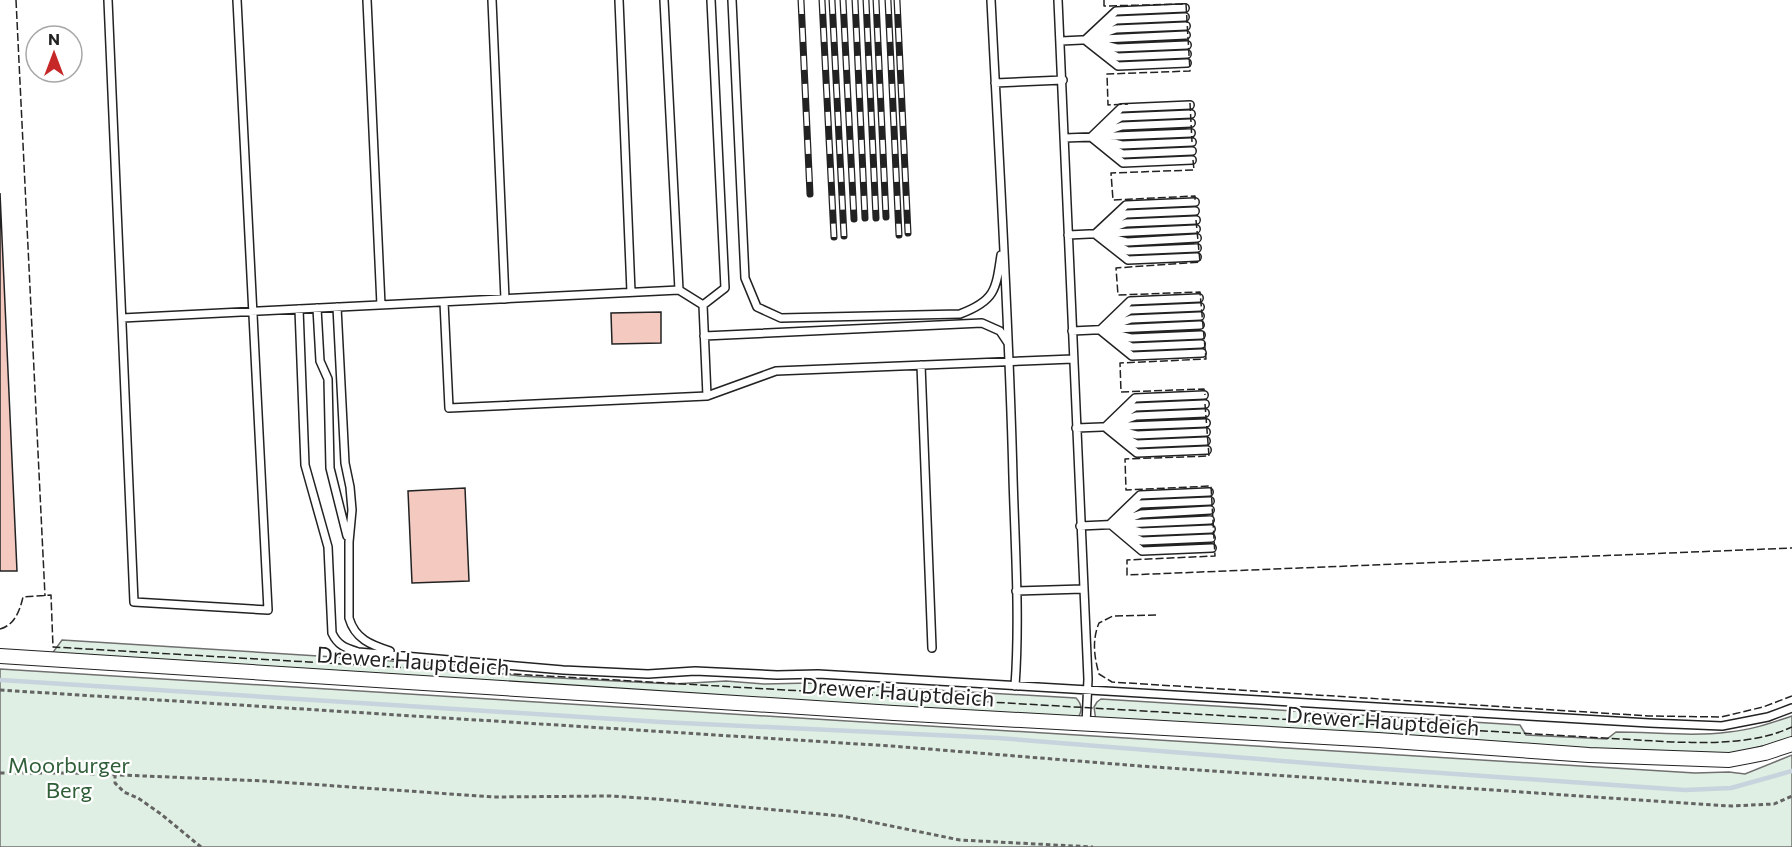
<svg xmlns="http://www.w3.org/2000/svg" width="1792" height="847" font-family="Commissioner,sans-serif">
<rect width="100%" height="100%" fill="#fff"/>
<path fill="#e0efe3" stroke="#6f6f6f" stroke-width="1.5" d="M62,640L383,660L520,676L673,684L726,681L764,684L810,683L1076,698C1082,704 1083,712 1077,718L51,655Z
M0,669L1695,773L1729,772L1745,774L1792,755V847H0Z
M1101,699L1520,725L1526,735L1607,739L1616,732C1653,732 1692,737 1729,732C1751,730 1771,723 1792,716V738L1740,752L1709,755L1656,754L1096,721L1094,707L1097,702Z"/>
<g fill="none" stroke-linecap="round" stroke-linejoin="round">
<path stroke="#c7d3dd" stroke-width="4.5" d="M0,680L661,722L998,738L1370,768L1685,790L1731,788L1792,771"/>
</g>
<path fill="#f3c9c0" stroke="#222" stroke-width="1.5" d="M0,193L17,571H0Z
M661,312V343L612,344L611,313Z
M465,488L469,581L412,583L408,491Z"/>
<g fill="none" stroke-linecap="round" stroke-linejoin="round">
<g stroke="#222" stroke-width="10">
<path id="service" d="M108,0L134,602L268,610L237,0
M367,0L381,305
M492,0L505,299
M619,0L631,292
M732,0L745,278L757,307L781,318L960,314C995,301 996,290 1001,255
M991,0C999,159 1009,318 1013,477C1015,546 1020,617 1015,686
M1058,0L1088,679L1086,725
M1100,30L1116,20L1185,17
M1096,36L1116,29L1186,26
M1085,40L1118,66L1187,63
M1085,40L1116,11L1185,8
M1061,41L1186,35
M1097,43L1117,48L1187,45
M1101,48L1118,57L1187,54
M995,83L1063,80
M1105,127L1121,117L1191,114
M1101,133L1122,126L1191,123
M1091,137L1121,108L1190,105
M1091,137L1123,163L1192,160
M1065,138L1191,133
M1102,140L1122,145L1192,142
M1106,145L1123,154L1192,151
M1110,224L1126,214L1195,211
M1106,230L1126,223L1196,220
M1095,234L1126,205L1195,202
M1095,234L1128,260L1197,257
M1068,235L1196,229
M1107,237L1127,242L1197,238
M1111,242L1128,251L1197,248
M679,290L703,305L707,396
M444,302L449,408L707,396L776,371L1073,359
M703,305L725,288L711,0
M337,307L345,463L350,487L352,510L349,542V618C355,639 371,645 390,651
M317,308L320,361L328,379L330,468L347,536
M299,309L305,465L328,547L332,633C338,646 346,648 358,652L563,670L648,674L695,671L777,675L818,674L1649,723L1722,726L1768,717L1792,708
M122,318L679,290L664,0
M1114,320L1130,310L1200,307
M1111,326L1131,319L1200,316
M1100,330L1130,301L1199,298
M1100,330L1132,356L1202,353
M1072,331L1200,325
M1111,333L1131,338L1201,335
M704,336L982,323L1000,331L1008,343
M1115,338L1132,347L1201,344
M921,365L932,648
M1120,417L1135,407L1205,404
M1116,423L1136,416L1205,413
M1105,427L1135,398L1204,395
M1105,427L1137,453L1207,450
M1076,428L1206,423
M1116,430L1137,435L1206,432
M1120,435L1137,444L1206,441
M1124,515L1140,504L1210,501
M1121,521L1141,514L1210,510
M1110,524L1140,495L1209,492
M1110,524L1142,551L1212,548
M1080,526L1210,520
M1121,527L1141,532L1211,529
M1125,533L1142,541L1211,538
M1016,591L1083,589"/>
</g>
<g stroke="#222" stroke-width="16">
<path id="minor" d="M0,656L894,713L1378,740L1589,755L1729,760L1765,753L1792,744"/>
</g>
<path stroke="#646464" stroke-width="3" stroke-dasharray="4.5 3" stroke-linecap="butt" d="M0,690L891,746L1140,766L1683,803L1731,806L1774,804L1792,796
M0,773H72L264,781L494,797L610,796L657,799L842,816L960,840L1093,847
M115,774V783L124,792L138,798L161,814L201,847"/>
<use href="#service" stroke="#fff" stroke-width="7"/>
<use href="#minor" stroke="#fff" stroke-width="14"/>
<g stroke="#222" stroke-width="7">
<path id="rail" d="M801,0L810,194
M822,0L834,237
M832,0L844,236
M843,0L854,219
M855,0L865,218
M866,0L876,218
M876,0L886,217
M888,0L899,235
M897,0L908,233"/>
</g>
<use href="#rail" stroke="#fff" stroke-width="4.5" stroke-dasharray="14" stroke-linecap="butt"/>
<path stroke="#222" stroke-width="1.5" stroke-dasharray="8 3" stroke-linecap="butt" d="M16,0L45,596
M1104,0V6L1186,4L1190,71L1107,74L1108,105L1128,104
M1190,103L1192,142
M1193,160L1194,170L1111,173L1113,200L1195,196V202
M1196,220L1200,262L1116,268L1118,295L1200,292L1206,359L1120,363L1121,392L1204,389L1205,395
M1205,404L1209,456L1125,459L1126,490L1211,486L1215,556L1127,560V575L1792,548
M1156,615L1113,616L1099,623C1092,640 1094,656 1099,674L1112,682L1649,716L1721,717L1763,707L1792,696
M0,629C15,625 20,610 23,597L51,595L53,647L1672,742C1713,743 1755,744 1792,727"/>
</g>
<g text-anchor="middle" stroke-width="4.5" stroke-linejoin="round" paint-order="stroke">
<g font-size="22" fill="#222" stroke="#fff">
<text transform="translate(413 661) rotate(4)" y="8">Drewer Hauptdeich</text>
<text transform="translate(898 692) rotate(4)" y="8">Drewer Hauptdeich</text>
<text transform="translate(1383 721) rotate(4)" y="8">Drewer Hauptdeich</text>
</g>
<g font-size="22" fill="#2f5e38" stroke="#fff">
<text x="69" y="773">Moorburger<tspan x="69" dy="25">Berg</tspan></text>
</g>
</g>
<g transform="translate(54 54)"><circle r="28" fill="#ffffff" stroke="#a7a7a7" stroke-width="1.5"/>
<path d="M0-4.5L10 22L0 15L-10 22Z" fill="#c62828"/>
<text y="-9" font-size="16" font-weight="bold" text-anchor="middle" fill="#222222">N</text>
</g>
</svg>
